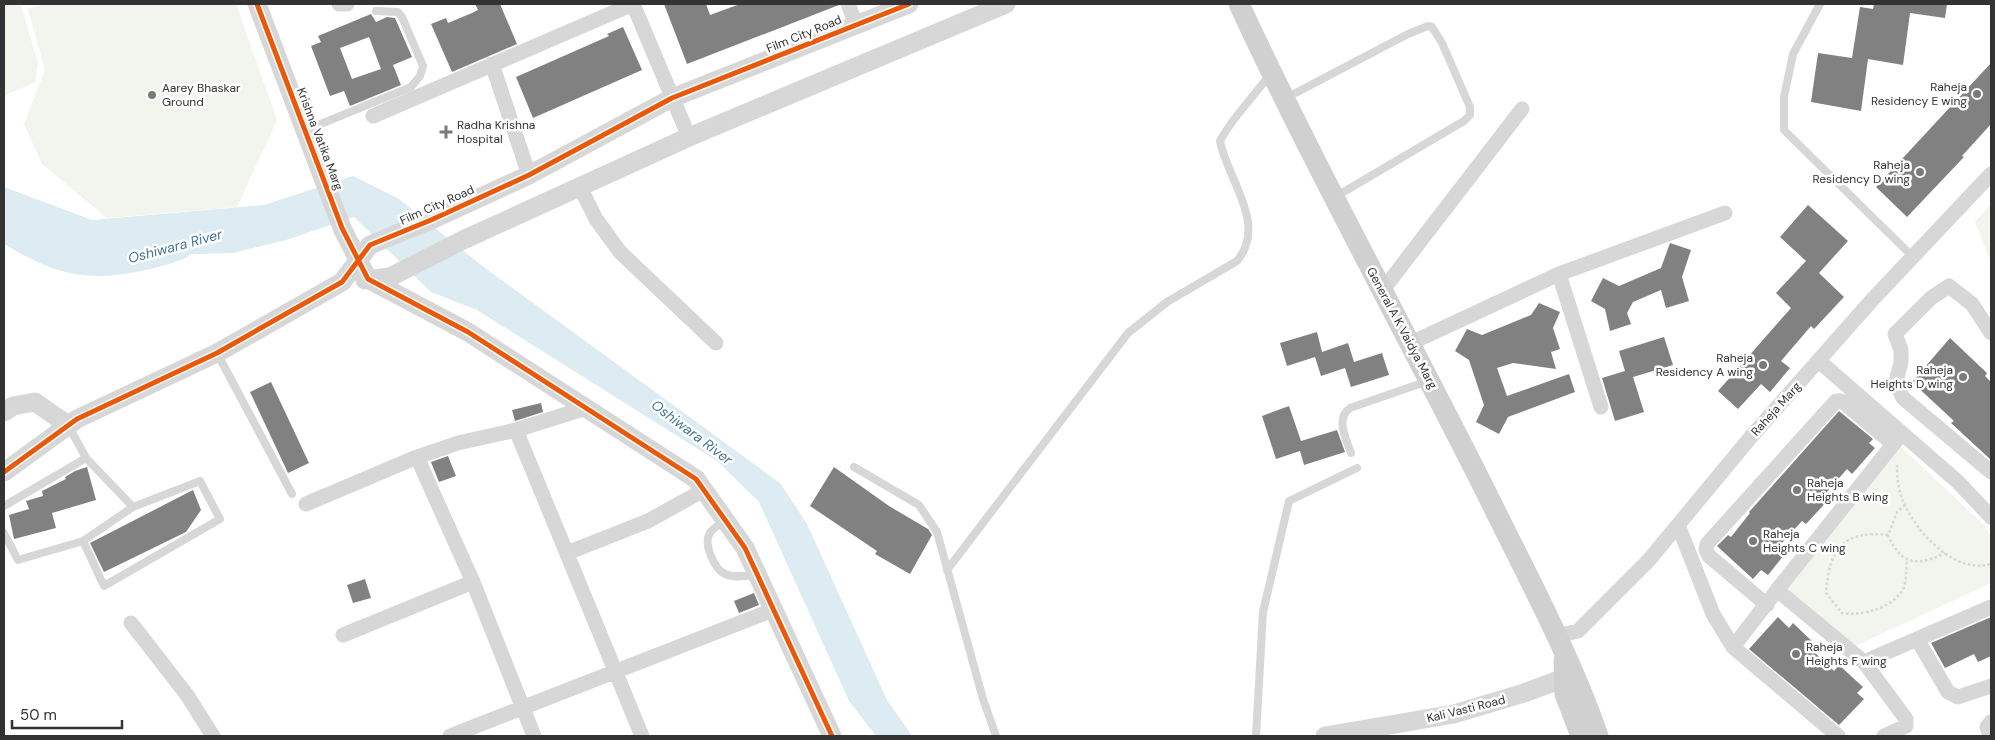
<svg xmlns="http://www.w3.org/2000/svg" width="1995" height="740" font-family="'DM Sans',sans-serif">
<rect width="100%" height="100%" fill="#fff"/>
<path fill="#f1f5ed" d="M4,4L21,6L38,63L35,82L4,96Z
M43,4H236L277,120L237,207L107,218L42,164L24,124L45,70L28,9Z
M1991,204V263L1975,222Z
M1901,447L1985,526L1991,539V583L1840,653L1777,590Z"/>
<path fill="#ddebf3" d="M353,176L399,199L485,268L780,483L807,524L887,700L912,736H876L849,701L759,502L717,461L477,310L431,292L354,217L286,240L233,253L88,257L42,248L4,223V187L92,220L264,205Z"/>
<g fill="none" stroke-linecap="round" stroke-linejoin="round">
<path stroke="#ddebf3" stroke-width="26" d="M4,228C26,243 53,258 81,262C112,266 150,257 179,247"/>
</g>
<path fill="#818181" fill-rule="evenodd" d="M475,4H500L517,44L452,72L431,24L446,18L448,23L472,13L478,10Z
M664,4H706L710,15L740,4L839,5L687,64Z
M1874,4H1947L1945,18L1910,13L1903,65L1868,59L1861,111L1811,102L1818,53L1852,58L1860,7L1873,9Z
M371,14L376,22L387,17L395,18L412,57L393,65L401,85L350,106L344,91L330,96L311,46L321,42L318,36ZM369,37L381,69L352,79L340,48Z
M623,27L642,70L533,118L516,77L609,36L607,34Z
M1991,63V124L1962,156L1964,157L1907,217L1876,187Z
M1808,205L1848,241L1819,273L1844,297L1814,329L1811,326L1781,361L1790,368L1770,392L1761,384L1738,409L1718,391L1791,308L1776,293L1806,261L1780,237Z
M1670,243L1691,250L1682,277L1689,301L1666,308L1661,290L1633,302L1627,313L1631,324L1610,331L1605,309L1591,301L1603,278L1619,286L1661,268Z
M1539,303L1560,312L1553,328L1560,349L1551,352L1556,369L1513,363L1497,368L1507,396L1569,374L1575,392L1508,417L1499,434L1476,422L1484,405L1469,360L1455,351L1467,329L1482,335L1531,315Z
M1317,332L1322,352L1348,343L1354,362L1382,353L1389,375L1351,387L1345,368L1321,376L1315,357L1287,366L1280,343Z
M1664,337L1673,365L1633,377L1644,412L1615,421L1602,378L1625,371L1619,351Z
M1950,338L1987,373L1985,376L1991,382V460L1951,423L1954,421L1912,382Z
M271,382L309,463L288,473L250,392Z
M541,403L543,412L515,421L512,410Z
M1289,406L1301,441L1337,430L1345,452L1304,465L1300,451L1276,459L1262,416Z
M1839,411L1873,439L1869,443L1875,448L1852,474L1847,469L1826,493L1831,497L1806,524L1802,521L1781,544L1788,550L1768,575L1761,570L1753,579L1717,546L1728,535L1731,537L1750,513L1749,512Z
M448,456L456,476L439,482L431,462Z
M87,467L96,500L52,513L56,528L14,539L9,515L29,509L26,501L43,496L42,491L66,479L65,477L75,471Z
M834,467L889,506L928,529L932,535L910,574L875,554L877,551L810,506Z
M193,490L201,510L186,532L104,572L90,543Z
M365,579L371,598L353,603L347,585Z
M754,593L759,605L739,613L734,601Z
M1778,617L1789,628L1793,623L1816,645L1812,650L1834,671L1839,665L1863,687L1857,693L1864,699L1839,725L1749,649Z
M1991,617V656L1978,662L1974,654L1945,668L1931,643Z"/>
<g fill="none" stroke-linecap="round" stroke-linejoin="round">
<path stroke="#d6d6d6" stroke-width="2.5" stroke-dasharray="2.5 2.5" stroke-linecap="butt" d="M1897,465C1897,476 1898,488 1902,499C1915,531 1954,575 1991,564
M1905,505L1897,512L1888,535C1901,565 1917,567 1945,553
M1888,535C1842,530 1829,550 1826,593L1842,613C1862,616 1890,609 1902,591C1907,583 1906,568 1907,559"/>
<path stroke="#d7d7d7" stroke-width="8" d="M1820,4L1793,54L1784,97V130L1913,257
M1286,98L1408,34L1428,26L1432,27L1442,43L1470,107V115L1464,121L1335,197
M306,130L411,87L420,76L423,66L402,17L398,12L376,11
M217,353L292,494
M68,425L86,458
M1351,453C1346,438 1335,419 1350,408L1428,381
M854,467L919,505L937,532L983,699L996,736
M4,506L86,458L133,507L83,541L18,560L4,533
M725,520C720,524 713,528 710,533C703,543 714,569 725,574C734,578 746,576 756,575
M83,541L104,586L220,519L200,481L133,507
M947,570L1128,333L1167,302L1237,261C1268,224 1227,179 1220,141C1233,116 1254,97 1270,74
M1256,736L1263,612L1289,501L1357,468"/>
<path stroke="#d7d7d7" stroke-width="15" d="M339,4H347
M848,4L856,24
M492,64L529,175
M373,116L633,4L689,137
M580,187L596,219L620,252L716,343
M1559,274L1601,407
M1382,291L1522,109
M1991,333L1972,304L1949,286L1931,298L1895,334L1901,350V362L1896,382L1903,398L1991,472
M1411,343L1559,274L1725,213
M1819,361L1958,482L1991,517
M516,430L642,736
M417,457L473,582L534,736
M306,504L417,457L458,443L516,430L586,408
M1678,525L1713,614L1733,647L1838,736
M567,553L648,521L704,490
M1777,590L1899,437
M1767,605L1709,556L1706,550L1707,544L1836,401H1842L1893,444
M131,623L187,695L213,736
M343,635L473,582
M1557,636L1578,631L1649,560L1750,438L1872,300L1991,174
M1917,639L1948,692L1958,697L1991,686
M1733,647L1777,590L1864,662L1991,607
M1864,662L1906,719V726L1884,736
M450,736L773,610
M1990,736L1987,727L1991,722"/>
<path stroke="#d7d7d7" stroke-width="19" d="M257,4L342,228L368,279L468,332L696,479L745,548L832,736
M365,280L390,277L463,240L689,137L1006,4
M4,412L13,406L35,402L68,425
M4,472L77,419L217,353L342,282L370,245L431,220L529,175L672,98L909,4
M1325,736L1454,714L1524,693L1575,674"/>
<path stroke="#d0d0d0" stroke-width="21" d="M1239,4C1316,170 1405,330 1487,494C1526,574 1569,652 1598,736
M1564,660L1565,694L1581,736"/>
<g stroke="#fff" stroke-width="8">
<path id="cycleway" d="M257,4L342,228L368,279L468,332L696,479L745,548L832,736
M4,472L77,419L217,353L342,282L370,245L431,220L529,175L672,98L909,4"/>
</g>
<use href="#cycleway" stroke="#e8590c" stroke-width="5"/>
</g>
<g fill="#7a7a7a" stroke="#fff" stroke-width="2">
<circle cx="1977" cy="94" r="5"/>
<circle cx="152" cy="95" r="5"/>
<path d="M443.5 124.5h5v5h5v5h-5v5h-5v-5h-5v-5h5z"/>
<circle cx="1920" cy="172" r="5"/>
<circle cx="1763" cy="365" r="5"/>
<circle cx="1963" cy="377" r="5"/>
<circle cx="1797" cy="490" r="5"/>
<circle cx="1753" cy="541" r="5"/>
<circle cx="1796" cy="654" r="5"/>
</g>
<g text-anchor="middle" stroke-width="5" stroke-linejoin="round" paint-order="stroke">
<g font-size="12" fill="#333" stroke="#fff">
<text transform="translate(804 34) rotate(-22)" y="4">Film City Road</text>
<text transform="translate(320 139) rotate(69)" y="4">Krishna Vatika Marg</text>
<text transform="translate(437 205) rotate(-24)" y="4">Film City Road</text>
<text transform="translate(1402 328) rotate(62)" y="4">General A K Vaidya Marg</text>
<text transform="translate(1776 409) rotate(-48)" y="4">Raheja Marg</text>
<text transform="translate(1466 709) rotate(-14)" y="4">Kali Vasti Road</text>
</g>
<g font-size="12" fill="#333" stroke="#fff" text-anchor="start">
<text x="1967" y="91" text-anchor="end">Raheja<tspan x="1967" dy="14">Residency E wing</tspan></text>
<text x="162" y="92">Aarey Bhaskar<tspan x="162" dy="14">Ground</tspan></text>
<text x="457" y="129">Radha Krishna<tspan x="457" dy="14">Hospital</tspan></text>
<text x="1910" y="169" text-anchor="end">Raheja<tspan x="1910" dy="14">Residency D wing</tspan></text>
<text x="1753" y="362" text-anchor="end">Raheja<tspan x="1753" dy="14">Residency A wing</tspan></text>
<text x="1953" y="374" text-anchor="end">Raheja<tspan x="1953" dy="14">Heights D wing</tspan></text>
<text x="1807" y="487">Raheja<tspan x="1807" dy="14">Heights B wing</tspan></text>
<text x="1763" y="538">Raheja<tspan x="1763" dy="14">Heights C wing</tspan></text>
<text x="1806" y="651">Raheja<tspan x="1806" dy="14">Heights F wing</tspan></text>
</g>
<g font-size="14" font-style="italic" fill="#3f7597" stroke="#fff">
<text transform="translate(175 246) rotate(-15)" y="5">Oshiwara River</text>
<text transform="translate(692 432) rotate(37)" y="5">Oshiwara River</text>
</g>
</g>
<rect width="1995" height="740" fill="none" stroke="#333333" stroke-width="10"/>
<path d="M12 720v8h110v-8" fill="none" stroke="#333333" stroke-width="2.5"/>
<text x="20" y="720" font-size="15" fill="#333333" stroke="#ffffff" stroke-width="4" paint-order="stroke">50 m</text>
</svg>
